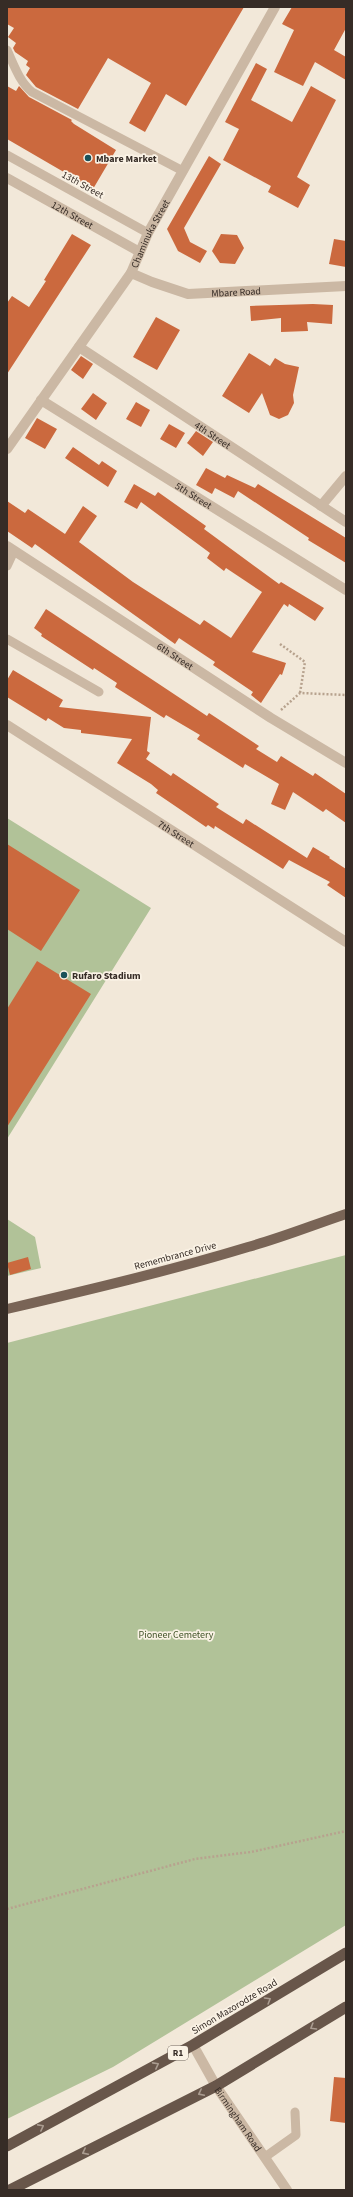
<svg xmlns="http://www.w3.org/2000/svg" width="353" height="2197" font-family="'Source Sans 3',sans-serif">
<rect width="100%" height="100%" fill="#f2e8d9"/>
<path fill="#b1c298" d="M7,818L151,908L7,1139Z
M7,1219L35,1237L41,1268L7,1276Z
M346,1255V1925L113,2067L7,2119V1343Z"/>
<path fill="#cb693e" d="M7,7H244L186,106L166,94L145,132L129,123L151,83L108,58L78,109L36,87L26,75L30,68L26,65L28,61L15,52L13,48L16,43L8,37L14,28L7,24Z
M292,7H346V28L334,50L346,57V80L315,62L303,86L274,72L294,30L282,24Z
M256,63L267,69L251,100L292,122L311,86L336,100L297,177L310,185L298,208L268,192L271,186L223,160L239,129L225,122Z
M7,86L16,91L19,86L29,97L72,120L71,121L74,124L116,150L93,189L7,139Z
M209,156L221,164L184,228L190,242L207,251L200,263L178,251L167,229Z
M72,234L91,245L7,374V303L12,296L29,307L46,281L44,280Z
M221,234L237,235L244,248L235,264L220,263L212,251Z
M334,239L346,241V267L329,264Z
M313,304L333,305L332,324L307,322L308,331L281,332V318L251,321L250,306Z
M156,317L180,330L157,370L133,357Z
M249,353L270,366L275,358L285,364L299,367L293,395L294,403L288,415L279,419L270,415L262,393L249,413L222,396Z
M81,356L93,364L83,379L71,370Z
M93,393L107,403L96,420L81,409Z
M136,402L150,410L141,427L126,419Z
M37,418L57,429L45,449L25,438Z
M169,424L185,433L176,448L160,439Z
M196,431L213,442L203,456L187,443Z
M73,447L99,465L102,461L117,471L108,487L65,458Z
M206,468L225,478L227,475L255,488L258,484L346,538V563L308,540L309,538L238,491L234,498L215,488L212,494L196,485Z
M134,484L155,496L158,492L206,526L204,529L279,584L281,582L324,608L315,621L289,604L288,607L284,604L252,652L286,663L282,675L280,674L261,703L251,695L253,692L213,665L215,662L179,638L175,644L35,544L32,548L7,531V501L25,513L28,509L65,534L83,506L97,516L79,542L133,582L200,625L204,620L231,638L262,592L226,568L224,571L207,558L210,553L141,502L137,509L124,502Z
M46,609L207,716L209,713L259,746L256,749L277,762L281,756L313,776L315,773L346,794V823L326,809L323,812L293,792L285,810L271,804L279,784L245,764L243,768L197,739L200,735L166,715L164,718L115,687L117,683L94,668L93,670L41,636L42,634L34,628Z
M13,670L63,700L59,707L151,717L147,751L150,753L146,759L171,776L173,773L219,804L216,807L243,824L246,819L307,858L313,847L330,857L329,858L346,869V898L327,885L330,882L289,860L283,869L215,826L214,829L208,825L206,827L156,793L158,790L151,784L117,763L132,739L81,733V730L64,728L48,718L46,721L7,697V680Z
M7,844L80,890L41,951L7,929Z
M37,961L91,994L7,1127V1009Z
M28,1257L31,1269L10,1275L7,1263Z
M334,2077L346,2078V2123L330,2121Z"/>
<g fill="none" stroke-linecap="round" stroke-linejoin="round">
<path stroke="#b7a28e" stroke-width="2.5" stroke-dasharray="2 2" stroke-linecap="butt" d="M280,644L305,662L300,693
M281,710L300,693L346,695
M7,1909L195,1859L251,1852L346,1831"/>
<path stroke="#cbb8a4" stroke-width="9" d="M7,50C14,65 19,81 32,92L183,171
M7,155L148,233
M7,566L14,551
M7,639L99,692
M265,2157L296,2135L295,2112"/>
<g stroke="#cbb8a4" stroke-width="10">
<path id="s1" d="M7,178L138,251"/>
<path id="s2" d="M131,273L152,282L188,294L346,286"/>
<path id="s3" d="M79,347L346,522"/>
<path id="s4" d="M41,400L346,590"/>
<path id="s5" d="M7,449L131,273L148,233L275,7"/>
<path d="M321,506L346,476"/>
<path id="s6" d="M7,546L271,718L346,763"/>
<path id="s7" d="M7,725L346,942"/>
<path id="s8" d="M193,2045L216,2086L287,2190"/>
</g>
<path stroke="#796456" stroke-width="10" d="M7,1309C88,1290 169,1271 248,1247C281,1238 313,1225 346,1214"/>
<path stroke="#68564a" stroke-width="11" d="M7,2146L193,2045L346,1953
M10,2190L216,2086L346,2007"/>
</g>
<defs><path id="oneway-chevron" d="M-2-3.5L2.5 0L-2 3.5" fill="none" stroke-width="1.6" stroke-linecap="round" stroke-linejoin="round"/></defs>
<g stroke="#aa9c90">
<use href="#oneway-chevron" transform="translate(268 2000) rotate(-31)"/>
<use href="#oneway-chevron" transform="translate(313 2027) rotate(149)"/>
<use href="#oneway-chevron" transform="translate(156 2065) rotate(-28)"/>
<use href="#oneway-chevron" transform="translate(201 2093) rotate(153)"/>
<use href="#oneway-chevron" transform="translate(41 2127) rotate(-28)"/>
<use href="#oneway-chevron" transform="translate(85 2152) rotate(153)"/>
</g>
<g fill="#1a5159" stroke="#faf2e5" stroke-width="1.5">
<circle cx="88" cy="158" r="4"/>
<circle cx="64" cy="975" r="4"/>
</g>
<g text-anchor="middle" stroke-width="3.5" stroke-linejoin="round" paint-order="stroke">
<rect fill="#faf2e5" stroke="#71675f" stroke-width="1" x="168" y="2046" width="20" height="14" rx="3"/>
<g font-size="9" font-weight="bold" fill="#362c26">
<text x="178" y="2056">R1</text>
</g>
<g font-size="10" font-weight="bold" fill="#362c26" stroke="#faf2e5" text-anchor="start">
<text x="96" y="162">Mbare Market</text>
<text x="72" y="979">Rufaro Stadium</text>
</g>
<g font-size="10" fill="#362c26" stroke="#faf2e5">
<text transform="translate(83 184) rotate(29)" y="4">13th Street</text>
<text dy="4" stroke="none"><textPath href="#s1" startOffset="75">12th Street</textPath></text>
<text dy="4" stroke="none"><textPath href="#s5" startOffset="259">Chaminuka Street</textPath></text>
<text dy="4" stroke="none"><textPath href="#s2" startOffset="109">Mbare Road</textPath></text>
<text dy="4" stroke="none"><textPath href="#s3" startOffset="160">4th Street</textPath></text>
<text dy="4" stroke="none"><textPath href="#s4" startOffset="180">5th Street</textPath></text>
<text dy="4" stroke="none"><textPath href="#s6" startOffset="201">6th Street</textPath></text>
<text dy="4" stroke="none"><textPath href="#s7" startOffset="201">7th Street</textPath></text>
<text transform="translate(175 1255) rotate(-15)" y="4">Remembrance Drive</text>
<text transform="translate(234 2006) rotate(-31)" y="4">Simon Mazorodze Road</text>
<text dy="4" stroke="none"><textPath href="#s8" startOffset="87">Birmingham Road</textPath></text>
</g>
<g font-size="10" fill="#425529" stroke="#faf2e5">
<text x="176" y="1638">Pioneer Cemetery</text>
</g>
</g>
<rect width="353" height="2197" fill="none" stroke="#362c26" stroke-width="16"/>
</svg>
